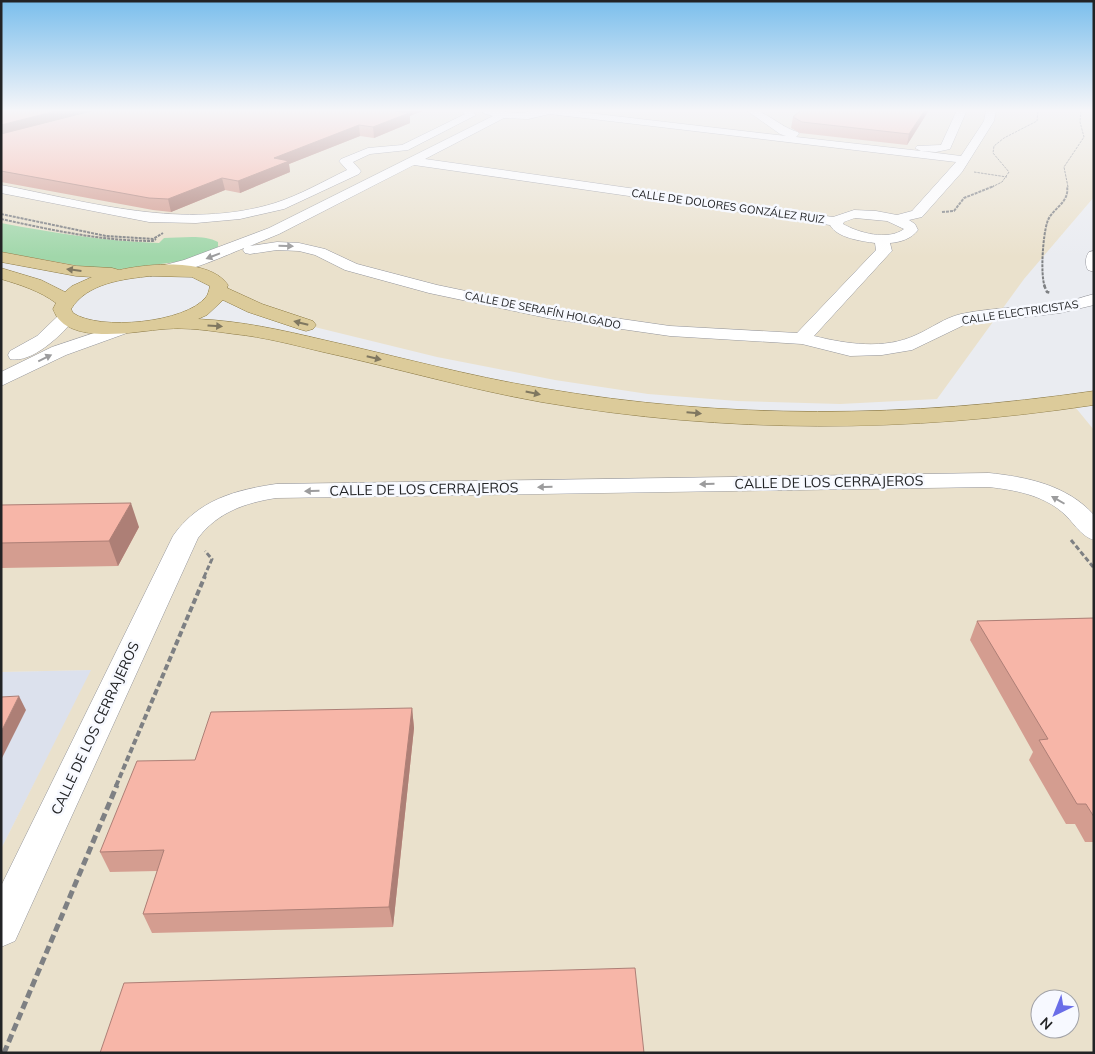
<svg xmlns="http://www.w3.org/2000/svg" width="1095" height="1054" font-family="Mulish,sans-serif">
<rect width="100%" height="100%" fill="#eaecf1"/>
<path fill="#dce1ed" d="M92,670L1,849V672Z"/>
<path fill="#eae1cc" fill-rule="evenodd" d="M1,110H1094V197L1024,279L937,399L840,404L737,401L648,394L555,380L437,357L286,320L255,308L203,274H123L1,257Z
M1,273L41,286L80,325L218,326L424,369L638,408L855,419L1071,402L1094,430V1053H1V849L91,670L1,672ZM1040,999H1070V1029H1040Z"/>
<path fill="#a1d7aa" d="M1,223C54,233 105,241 159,243L164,238C180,238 204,234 218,242V247L204,255L184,261L113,270L91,268L1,252Z"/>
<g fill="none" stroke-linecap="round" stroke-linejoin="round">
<g stroke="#94959b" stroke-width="1">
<path id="minor" d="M459,110H471L476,115L408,150L370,154L353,162L361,171L359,174L284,209L240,219L196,223L149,222L1,193V185C90,202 185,231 275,203C300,195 324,181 347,170L339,161L341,159L368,148L402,145L465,114Z
M483,110L519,113L543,110H563L786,136L780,134L746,110C765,108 779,127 798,132L799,134L796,137L921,151L915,148L917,146L941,145L957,110H967L950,149L936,152L921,151L961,156L984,121L986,110H996L994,121L962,172L922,217L909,220L915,224L918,230C911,239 901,242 890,243L892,251L889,254L814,336C847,344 884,350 916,335C932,328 944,318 961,314C993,307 1028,308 1060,303C1072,301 1082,297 1094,294V305L1060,313L966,324L912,350L882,355L850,356L802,344L670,336L552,319L429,293L345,270L315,255L299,251L277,250L250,254L245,253L243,250L244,248C224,256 177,278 157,273L155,270L157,267L184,260L269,228L493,116L483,113ZM550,114L956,162L912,211L897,215L876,211L854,210L833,217L425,159L504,118L528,119ZM414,165L830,225C837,238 861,241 875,243L876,250L797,333L670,326L552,309L437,285L357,264L325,249L299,243L277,242L250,246L279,234ZM855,218L887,221L904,229C888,241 859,233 843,224L844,222Z
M1094,251V272L1088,270C1085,265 1085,257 1089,252Z
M66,313L72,314L75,318C63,334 32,364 10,359L8,355L10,351L37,336L60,314Z
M121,324L127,325L130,329L127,333L66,355L1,386V372L52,347Z
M989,473C1027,477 1067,485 1094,515V540C1080,536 1073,521 1062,512C1042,495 1015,490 989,487L276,498C245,503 218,512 198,538L15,941L1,947V886L173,536C198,500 235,490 276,484Z"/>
</g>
<g stroke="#8c7a45" stroke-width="1">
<path id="major" d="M1,252L76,266L112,268L119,270C147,264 209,257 228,285L227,288L262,304L313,321L316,325L313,329L306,331L299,329L248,312L223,300L207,315L198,319C241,321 282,330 324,340C396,356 468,376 541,388C727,420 908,418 1094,391V405C907,433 728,434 541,402C468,389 396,368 323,352C294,345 264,337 234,334C212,331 187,327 165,329C136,331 66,347 53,309L56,303C40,291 21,285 1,279V268L41,280L65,292L72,286L92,277L76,276L1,262ZM151,276L192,277L210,286C209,290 208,295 206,297C186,323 99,331 73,313L71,309C87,283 123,279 151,276Z"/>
</g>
<path stroke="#7e8083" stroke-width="1" stroke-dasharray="2.5 1" stroke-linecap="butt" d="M974,172L1007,177
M992,187L1002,182L1009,172L993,153L994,146L1004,138L1037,121L1038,110
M1068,187L1064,167L1084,137L1080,122L1081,110"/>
<path stroke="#7e8083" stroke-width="2" stroke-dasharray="3 1" stroke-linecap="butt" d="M942,212L954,211L964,198L994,186
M1,214L106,236L153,239L163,233
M1,219C52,230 101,241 153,241L156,239
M1045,287C1040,275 1043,236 1047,223C1051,208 1070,204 1067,186"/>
<path stroke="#7e8083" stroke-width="2.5" stroke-dasharray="4 2" stroke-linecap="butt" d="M1044,285L1047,292L1051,293"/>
<path stroke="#7e8083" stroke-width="3" stroke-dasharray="5 2.5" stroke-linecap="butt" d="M1071,540L1094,568
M204,577L212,559L205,551"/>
<path stroke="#7e8083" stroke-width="4" stroke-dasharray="6 3" stroke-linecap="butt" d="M116,786L205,576"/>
<path stroke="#7e8083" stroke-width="5" stroke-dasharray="8 4" stroke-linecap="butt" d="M4,1053L117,785"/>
<use href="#minor" fill="#fff" fill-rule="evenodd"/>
<use href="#major" fill="#dccb9a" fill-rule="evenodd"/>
</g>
<path fill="#d49d90" d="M1,110L410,116V123L374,138L360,136L289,164L290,172L240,193L225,190L171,212L153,210L1,182Z
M929,110L907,145L800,133L791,128L793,117Z
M1,505L139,527L118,566L1,568Z
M1094,618V842H1085L1075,824H1066L1029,760L1033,752L970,640L977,621Z
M412,708L414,728L393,927L152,933L143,914L157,871L110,872L100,852L195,760Z"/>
<path fill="#ad7f76" d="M60,110H100L1,136V125Z
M399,110H425L410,116V123L374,138L373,127L396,111Z
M925,110H929L907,145L909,134Z
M359,125L360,136L289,164L290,172L240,193L238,181L274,158Z
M222,178L225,190L171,212L168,199Z
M131,503L139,527L118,566L109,541Z
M19,696L26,710L1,760V732Z
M412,708L414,728L393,927L389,907Z"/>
<path fill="#f7b6a8" stroke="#ad7f76" d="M1,110H60L1,125Z
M95,110H399L396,111L409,113L373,127L359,125L274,158L289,161L238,181L222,178L168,199L149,198L1,171V134Z
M801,110H925L909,134L802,122L793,117Z
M131,503L109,541L1,543V505Z
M1094,618V817L1086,804H1077L1039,740L1048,739L977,621Z
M19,696L1,732V697Z
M412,708L389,907L143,914L164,850L100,852L137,761L195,760L211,712Z
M635,968L644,1053H100L124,983Z"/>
<defs><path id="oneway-solid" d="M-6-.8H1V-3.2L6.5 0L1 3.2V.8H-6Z" transform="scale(1.25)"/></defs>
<g fill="#9c9c9d">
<use href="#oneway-solid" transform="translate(286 246) rotate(2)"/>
<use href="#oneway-solid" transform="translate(213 256) rotate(159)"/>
<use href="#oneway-solid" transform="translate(45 358) rotate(-26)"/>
<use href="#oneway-solid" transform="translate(707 484) rotate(179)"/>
<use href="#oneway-solid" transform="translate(545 487) rotate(179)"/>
<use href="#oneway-solid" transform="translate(312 491) rotate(179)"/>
<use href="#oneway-solid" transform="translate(1058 500) rotate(-150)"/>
</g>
<g fill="#7f7760">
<use href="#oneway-solid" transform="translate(74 270) rotate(-173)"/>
<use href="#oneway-solid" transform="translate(301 323) rotate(-166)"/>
<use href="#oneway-solid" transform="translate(215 326) rotate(4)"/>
<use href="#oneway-solid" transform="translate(374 358) rotate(13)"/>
<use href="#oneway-solid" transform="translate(533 393) rotate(12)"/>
<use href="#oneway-solid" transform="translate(694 413) rotate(5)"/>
</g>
<linearGradient id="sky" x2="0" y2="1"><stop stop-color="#7abeec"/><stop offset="0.43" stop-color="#f6f6f9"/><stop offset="1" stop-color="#f6f6f9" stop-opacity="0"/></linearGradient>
<rect width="1095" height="257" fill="url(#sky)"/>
<g text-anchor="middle" stroke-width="5" stroke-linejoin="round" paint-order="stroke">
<g font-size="11" fill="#222325" stroke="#f7f9ff">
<text transform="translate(728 206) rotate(8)" y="4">CALLE DE DOLORES GONZÁLEZ RUIZ</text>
<text transform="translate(543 310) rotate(11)" y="4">CALLE DE SERAFÍN HOLGADO</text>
<text transform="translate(1020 312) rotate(-8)" y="4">CALLE ELECTRICISTAS</text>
</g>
<g font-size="14" fill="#222325" stroke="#f7f9ff">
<text transform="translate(829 482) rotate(-1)" y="5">CALLE DE LOS CERRAJEROS</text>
<text transform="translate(424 489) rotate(-1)" y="5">CALLE DE LOS CERRAJEROS</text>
<text transform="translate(95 728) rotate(-65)" y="5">CALLE DE LOS CERRAJEROS</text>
</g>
</g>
<rect width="1095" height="1054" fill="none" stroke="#222325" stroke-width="5"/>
<g transform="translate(1055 1014) rotate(223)"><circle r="24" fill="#f7f9ff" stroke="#a2a3a8"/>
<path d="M0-4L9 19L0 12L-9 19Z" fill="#6a6ee8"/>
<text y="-8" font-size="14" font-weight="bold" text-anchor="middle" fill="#222325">N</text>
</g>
</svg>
